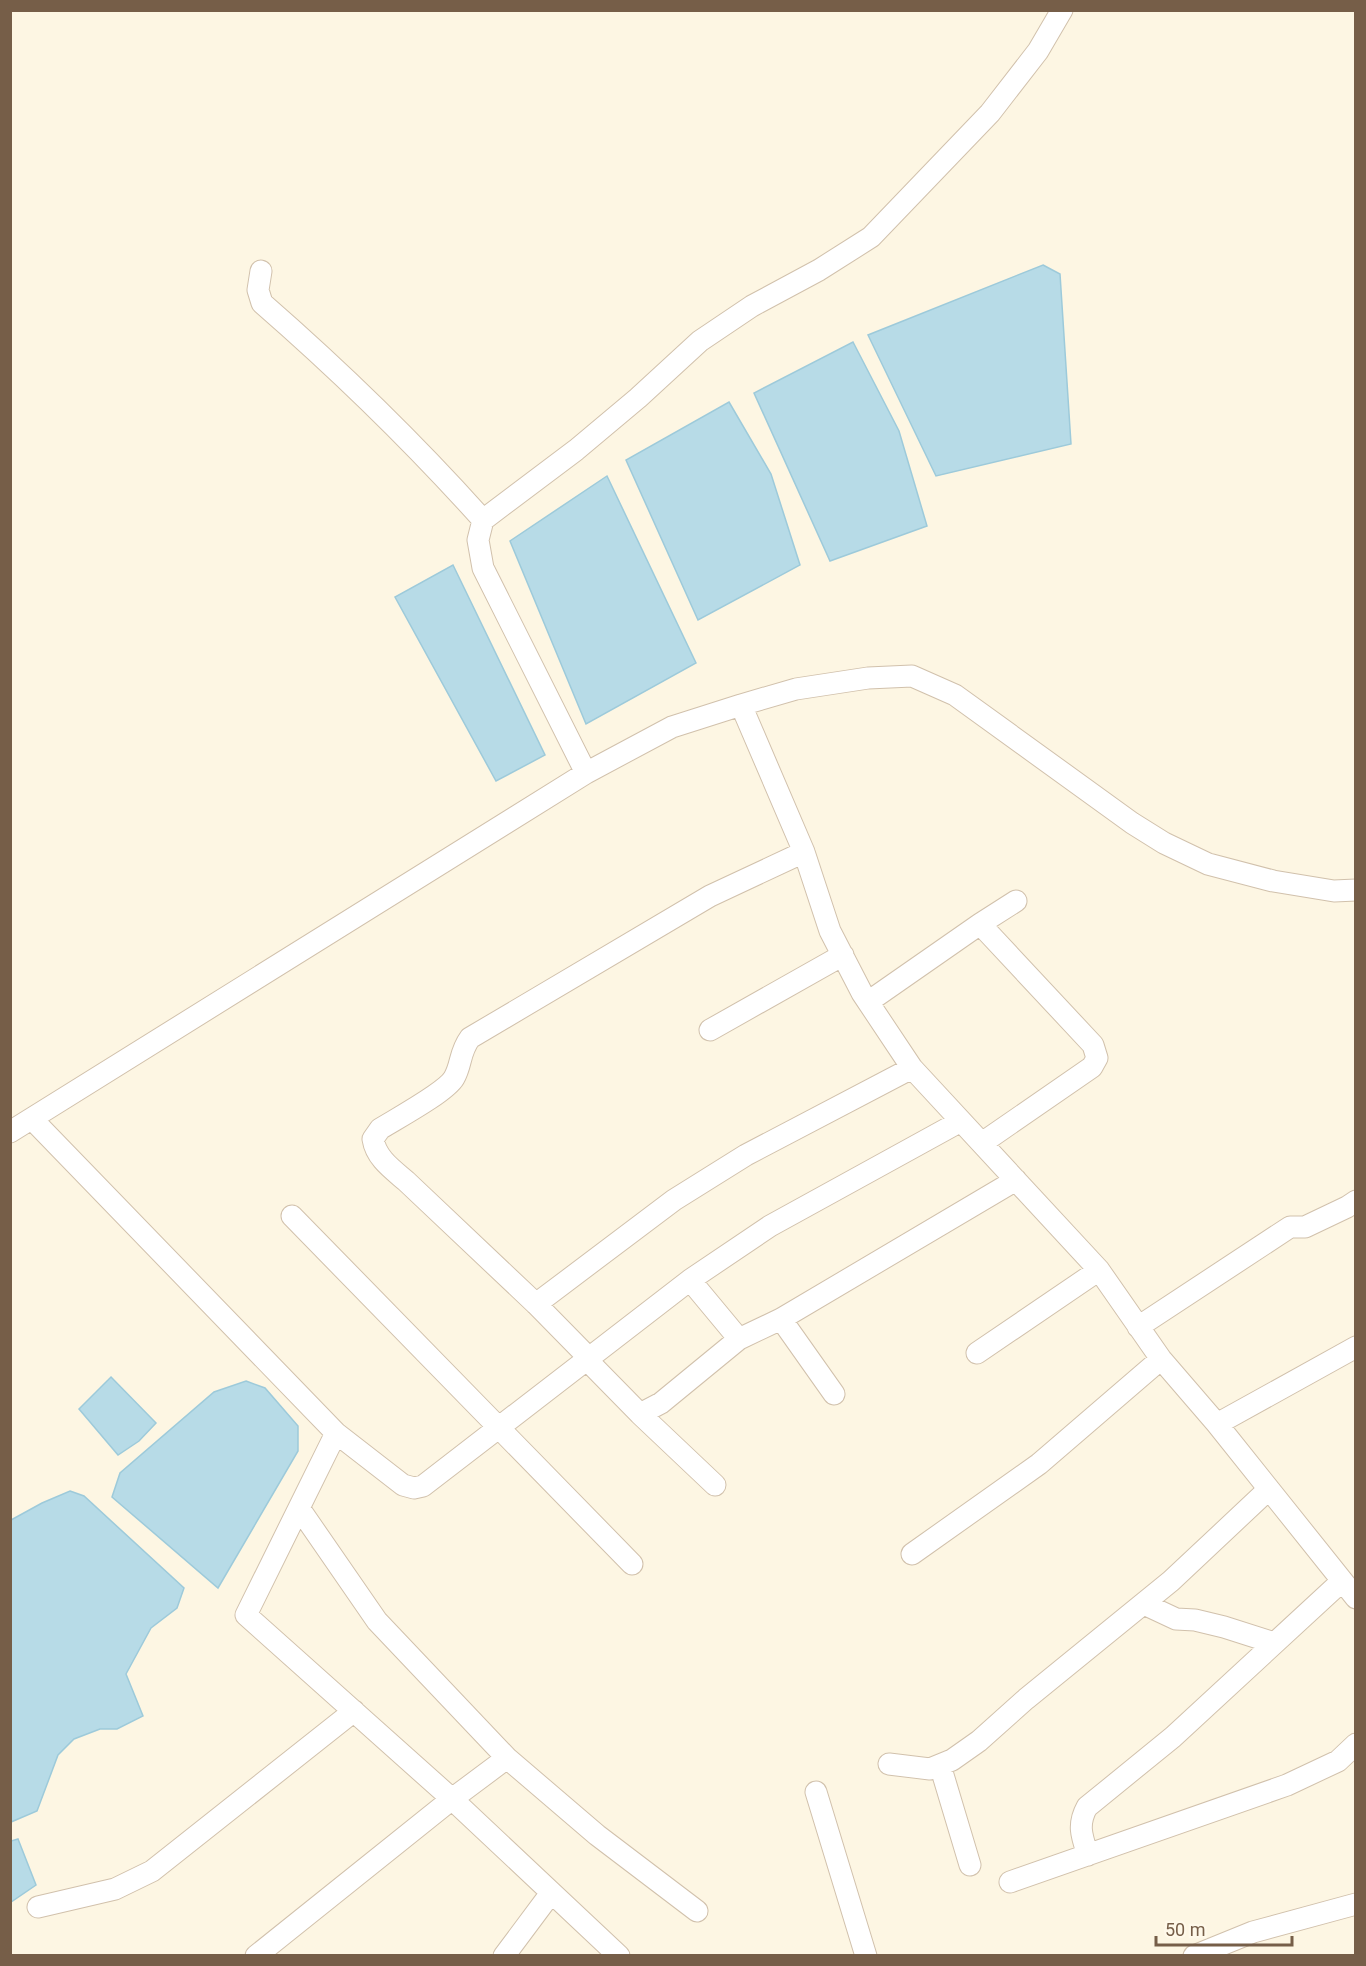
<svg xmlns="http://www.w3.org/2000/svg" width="1366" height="1966" font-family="Roboto,sans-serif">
<rect width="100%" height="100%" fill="#fdf6e3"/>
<path fill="#b7dbe7" stroke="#9dcada" stroke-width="1.5" d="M1043,265L1060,274L1071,444L936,476L868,335Z
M853,342L899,431L927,526L830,561L754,393Z
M729,402L771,474L800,565L698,620L626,460Z
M607,476L696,663L586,724L510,541Z
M453,565L545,755L496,781L395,597Z
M111,1377L156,1423L139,1441L118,1455L79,1409Z
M246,1381L265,1388L298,1426V1451L218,1588L112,1497L120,1473L214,1392Z
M70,1491L84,1496L184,1588L177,1608L151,1628L126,1674L143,1716L117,1729H100L74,1739L58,1755L37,1811L11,1822V1520L42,1503Z
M18,1839L36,1885L11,1902V1841Z"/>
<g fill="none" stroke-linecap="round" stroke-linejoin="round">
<g stroke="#d1c1ac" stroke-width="23">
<path id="minor" d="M261,271L258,290L262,303C340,371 414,443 483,520
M741,705L804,852L830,931L862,993L912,1068L1099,1270L1161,1359L1217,1424L1356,1598
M586,773L483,568L478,540L483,520L576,450L638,398L700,341L752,306L819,270L871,237L990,113L1038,51L1062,10
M980,924L1093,1045L1097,1058L1092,1067L982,1143
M868,1002L980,924L1016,901
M710,1030L843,955
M32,1119L336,1433L403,1485L414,1488L423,1486L690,1280L770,1226L961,1121
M10,1132L586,773L672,727L741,705L796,689L868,678L912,676L955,695L1132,823L1164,843L1208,864L1273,881L1334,891L1356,890
M292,1216L632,1564
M690,1280L739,1339
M536,1304L674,1200L746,1155L912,1068
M781,1319L834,1394
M1138,1327L1290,1227H1305L1347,1207L1356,1201
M977,1353L1099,1270
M588,1357L536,1304L406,1181C392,1169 376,1158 373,1139L380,1129C396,1119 446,1092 454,1078C462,1064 459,1053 470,1038L710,896L804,852
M587,1360L640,1414L661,1403L739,1339L781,1319L1016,1180
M640,1414L715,1485
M1217,1424L1356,1347
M336,1433L246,1615L452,1799L619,1956
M299,1508L377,1621L507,1758L597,1835L697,1911
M912,1554L1039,1464L1161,1359
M1144,1604L1176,1619L1195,1620L1224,1627L1274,1643
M889,1764L930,1769L952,1760L979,1741L1026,1699L1171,1581L1269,1489
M940,1765L970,1865
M816,1792L866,1956
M1088,1855C1082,1837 1077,1825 1087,1807L1173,1737L1342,1581
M1010,1882L1287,1785L1338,1761L1356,1744
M38,1907L115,1889L152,1871L354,1711
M256,1956L452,1799L507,1758
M504,1956L551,1893
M1194,1956L1253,1932L1356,1904"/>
</g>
<use href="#minor" stroke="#fff" stroke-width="21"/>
</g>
<rect width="1366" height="1966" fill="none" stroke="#765e48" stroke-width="24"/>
<path d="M1156 1936v9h136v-9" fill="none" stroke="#765e48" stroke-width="3"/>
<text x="1165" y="1936" font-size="18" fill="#765e48" stroke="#fff9ea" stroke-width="4.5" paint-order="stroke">50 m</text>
</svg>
